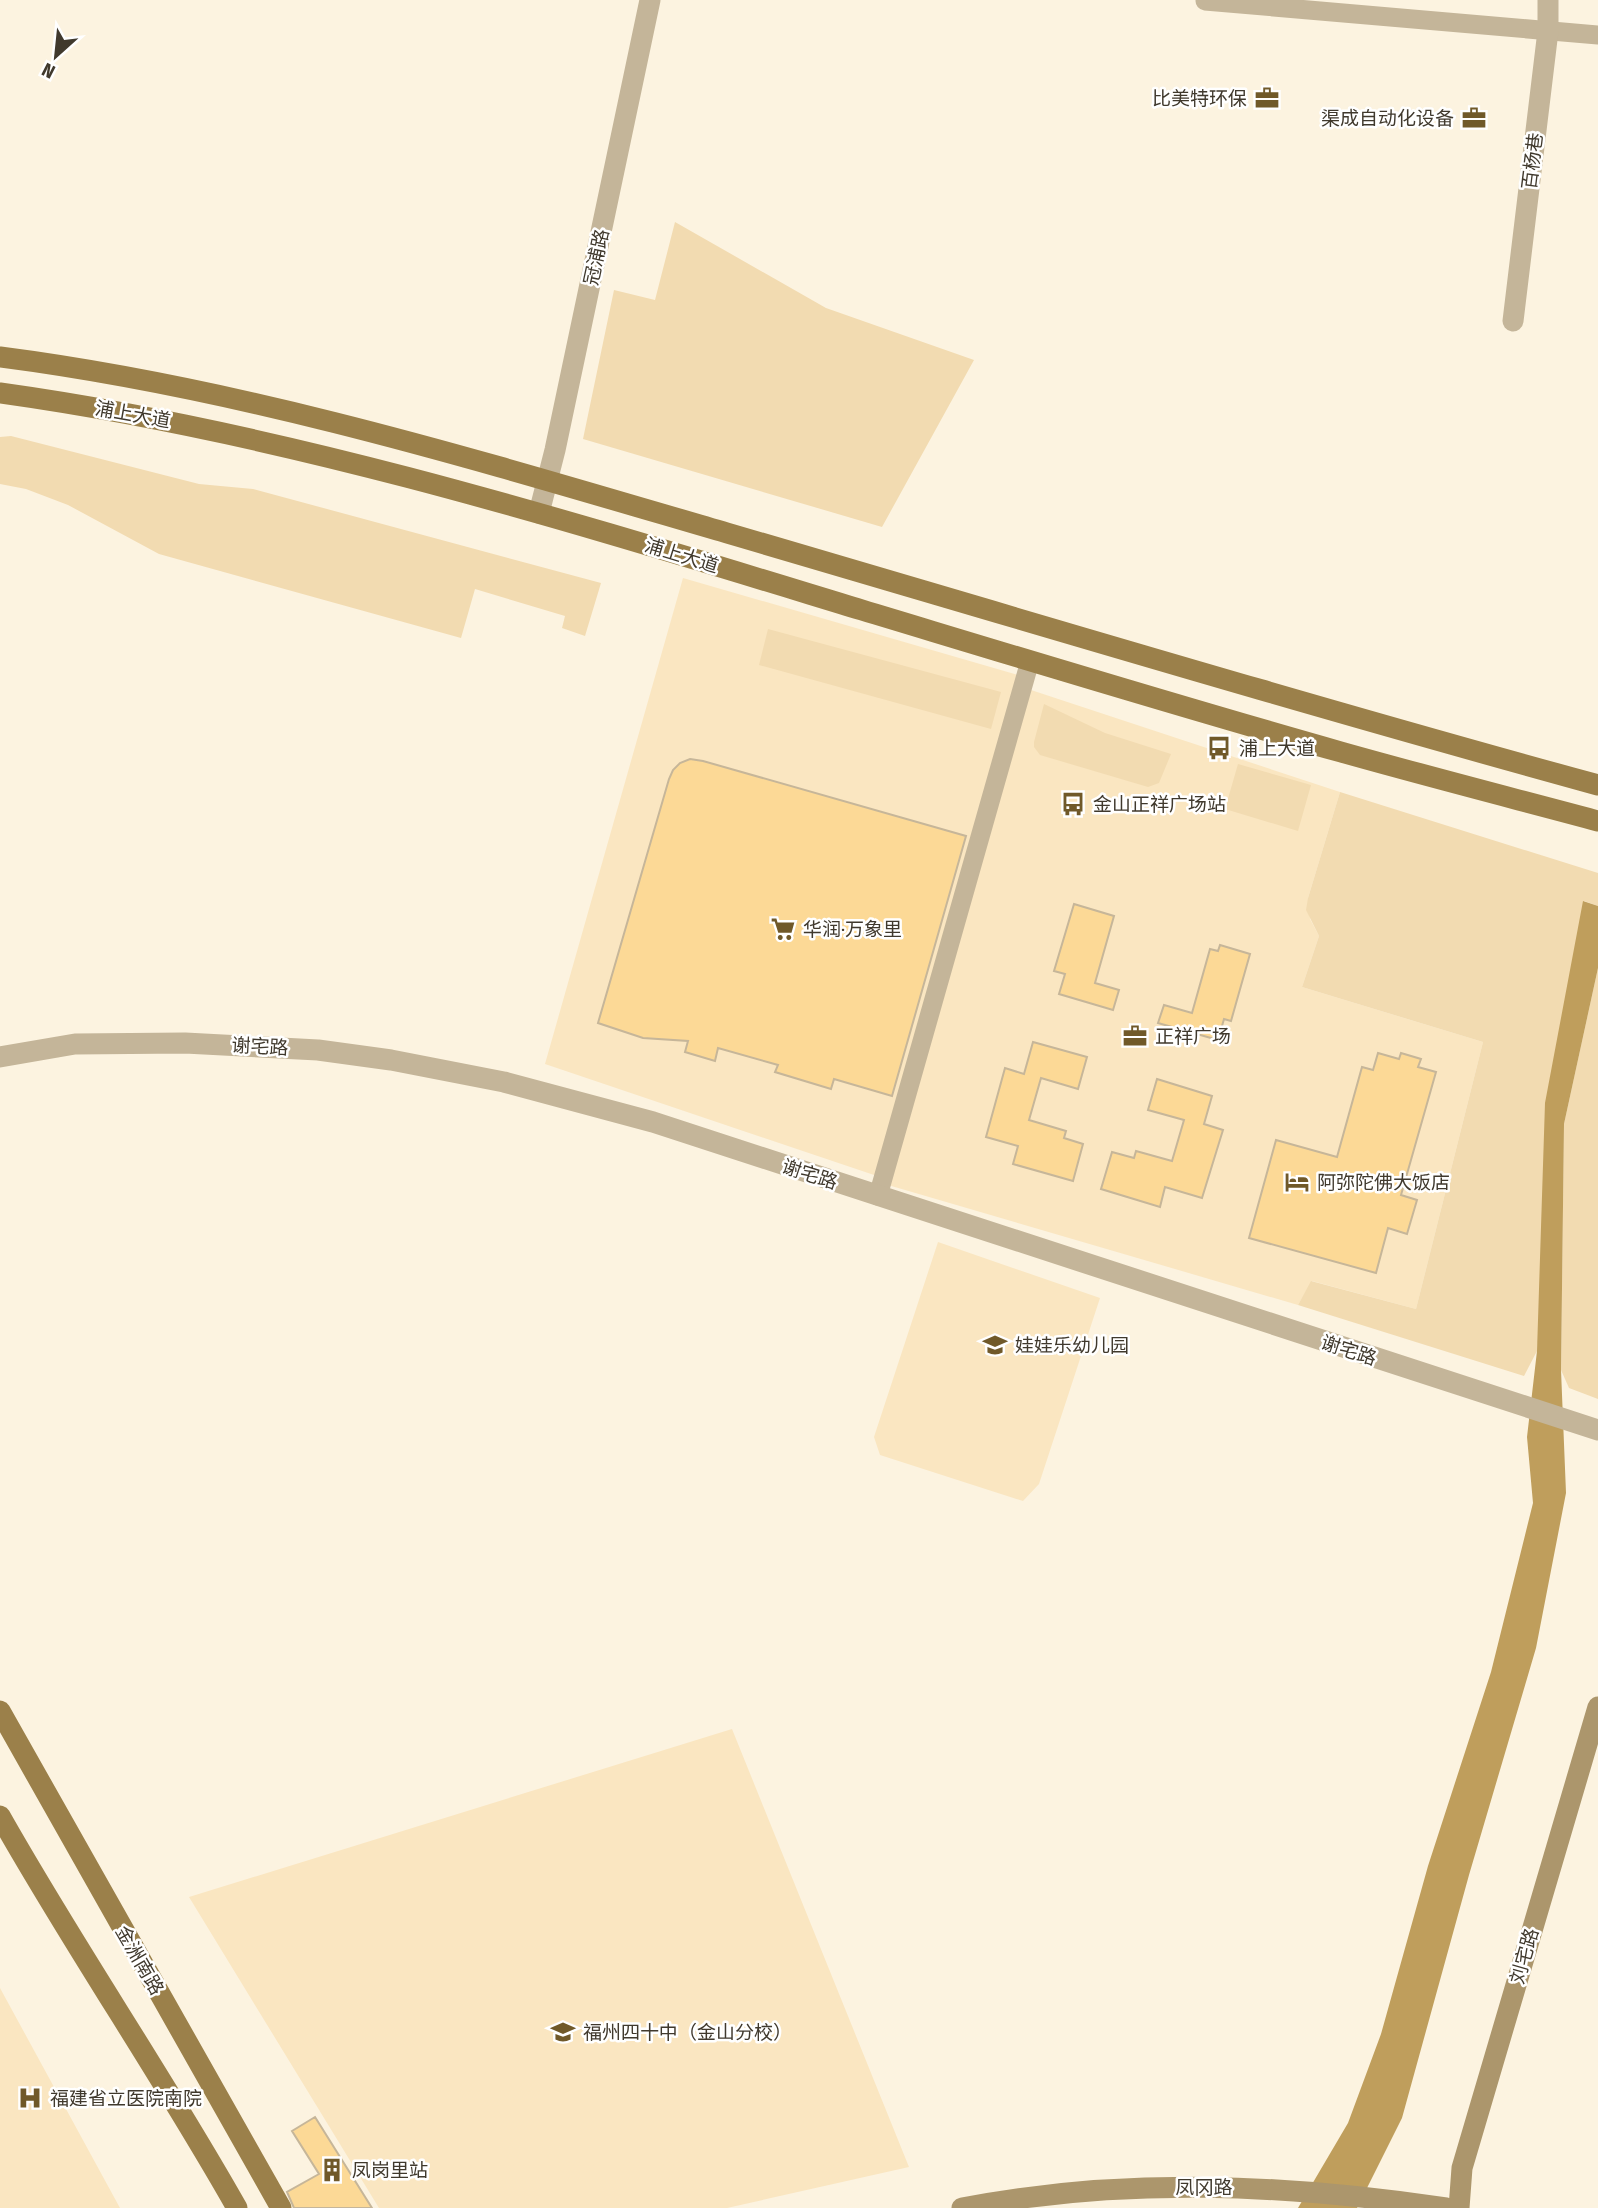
<svg xmlns="http://www.w3.org/2000/svg" width="1598" height="2208" font-family="'Fira Sans Condensed','Noto Sans SC',sans-serif">
<rect width="100%" height="100%" fill="#fcf3e0"/>
<path fill="#fae6c1" d="M683,578L1018,675L877,1176L545,1064Z
M1031,690L1340,792L1308,898L1310,919L1319,936L1302,987L1483,1042L1416,1309L1312,1281L1298,1305L888,1185Z
M938,1242L1100,1298L1039,1484L1023,1501L880,1455L874,1437Z
M732,1729L909,2167L727,2208H379L189,1897Z
M0,1988L120,2208H0Z"/>
<path fill="#f2dbb1" d="M675,222L826,308L974,360L882,527L583,439L614,290L655,300Z
M11,436L199,484L253,489L601,583L585,636L562,628L565,616L475,589L461,638L159,554L68,505L26,489L0,484V437Z
M768,629L1001,692L991,729L759,665Z
M1044,704L1105,733L1171,754L1159,783L1148,787L1040,755L1034,747V742Z
M1238,764L1311,785L1298,831L1225,809Z
M1340,792L1598,873V906L1584,901L1537,1351L1524,1376L1298,1305L1311,1281L1416,1309L1483,1042L1302,987L1319,936L1306,910L1308,898Z
M1598,968V1399L1569,1388L1561,1370L1564,1124Z"/>
<path fill="#bf9e5c" d="M1583,901L1598,906V968L1564,1124L1561,1370L1566,1493L1536,1648L1469,1875L1402,2118L1357,2208H1298L1348,2123L1381,2034L1428,1866L1491,1672L1533,1503L1527,1437L1537,1351L1545,1103Z"/>
<path fill="#fcd996" stroke="#c6b699" stroke-width="2" d="M690,759L703,761L966,836L892,1096L834,1079L831,1089L775,1072L778,1065L718,1048L715,1061L685,1052L688,1041L643,1038L598,1023L669,779L673,770L680,763Z
M1074,904L1114,916L1095,983L1119,990L1113,1010L1059,994L1065,974L1054,971Z
M1220,945L1250,954L1231,1021L1224,1019L1218,1040L1158,1023L1164,1005L1192,1013L1210,949L1218,951Z
M1033,1042L1087,1057L1078,1089L1041,1078L1029,1120L1066,1131L1064,1138L1083,1144L1073,1181L1013,1164L1018,1146L986,1137L1005,1068L1024,1074Z
M1378,1053L1399,1059L1401,1053L1421,1059L1418,1067L1436,1072L1401,1195L1417,1200L1407,1234L1388,1228L1376,1273L1249,1238L1276,1140L1337,1157L1362,1067L1373,1070Z
M1157,1079L1212,1096L1204,1124L1223,1130L1202,1198L1165,1187L1160,1207L1101,1189L1112,1152L1134,1158L1136,1151L1172,1161L1184,1120L1148,1110Z
M315,2117L372,2208H294L287,2192L319,2174L292,2131Z"/>
<g fill="none" stroke-linecap="round" stroke-linejoin="round">
<path stroke="#c4b599" stroke-width="19" d="M1205,1L1598,35
M878,1196L1030,661"/>
<path stroke="#c4b599" stroke-width="21" d="M1513,321L1548,31V0
M539,513L555,450L650,0
M0,1057L75,1044L185,1043L318,1050L391,1060L504,1082L653,1122L1598,1430"/>
<path stroke="#ac966c" stroke-width="21" d="M962,2208C1123,2177 1285,2184 1446,2208
M1459,2208L1462,2168L1598,1707"/>
<path stroke="#9b804a" stroke-width="21" d="M0,357C248,389 487,463 727,533C1017,618 1306,705 1598,785
M0,393C294,434 579,524 862,610C1021,658 1181,707 1341,752C1426,776 1512,798 1598,821
M0,1711L281,2208
M0,1816C75,1949 162,2075 237,2208"/>
</g>
<defs>
<g id="office-bare" transform="scale(1.89)"><path d="M-6-3h4V-5.5h4V-3h4V5H-6ZM-1-4.5V-3h2v-1.5ZM-6 0V1H6V0Z" fill="#705929" stroke="#fff" stroke-width="2.5" paint-order="stroke"/></g>
<g id="bus-bare" transform="scale(1.89)"><path d="M-5-6H5V4H4V6H2V4H-2V6H-4V4H-5ZM-3.5-4V0h7V-4ZM-3.5 1.2v1.5H-2V1.2ZM2 1.2v1.5H3.5V1.2Z" fill="#705929" stroke="#fff" stroke-width="2.5" paint-order="stroke"/></g>
<g id="supermarket-bare" transform="scale(1.89)"><path d="M-6-5.5h2.5l.6 2H6L4.5 2H-2.5L-4.4-4H-6ZM-1.5 3.2a1.3 1.3 0 1 0 .1 0ZM3 3.2a1.3 1.3 0 1 0 .1 0Z" fill="#705929" stroke="#fff" stroke-width="2.5" paint-order="stroke"/></g>
<g id="hotel-bare" transform="scale(1.89)"><path d="M-6-4.5h1.5V1H6V5H4.5V3h-9V5H-6ZM-4 0a1.8 1.8 0 1 1 3.6 0ZM.5 0V-2.5h3Q6-2.5 6 0Z" fill="#705929" stroke="#fff" stroke-width="2.5" paint-order="stroke"/></g>
<g id="school-bare" transform="scale(1.89)"><path d="M0-5L7-2L0 1L-7-2ZM-4 1L0 2.5L4 1V4Q0 6-4 4Z" fill="#705929" stroke="#fff" stroke-width="2.5" paint-order="stroke"/></g>
<g id="hospital-bare" transform="scale(1.89)"><path d="M-5-5h3v3.5h4V-5h3V5h-3V1.5h-4V5h-3Z" fill="#705929" stroke="#fff" stroke-width="2.5" paint-order="stroke"/></g>
<g id="building-bare" transform="scale(1.89)"><path d="M-4-6H4V6H1V3H-1V6H-4ZM-2.5-4.3h1.7v1.8h-1.7ZM.8-4.3h1.7v1.8H.8ZM-2.5-1h1.7V.8h-1.7ZM.8-1h1.7V.8H.8Z" fill="#705929" stroke="#fff" stroke-width="2.5" paint-order="stroke"/></g>
</defs>
<g fill-rule="evenodd">
<use href="#office-bare" x="1267" y="98"/>
<use href="#office-bare" x="1474" y="118"/>
<use href="#bus-bare" x="1219" y="748"/>
<use href="#bus-bare" x="1073" y="804"/>
<use href="#supermarket-bare" x="783" y="929"/>
<use href="#office-bare" x="1135" y="1036"/>
<use href="#hotel-bare" x="1297" y="1182"/>
<use href="#school-bare" x="995" y="1345"/>
<use href="#school-bare" x="563" y="2032"/>
<use href="#hospital-bare" x="30" y="2098"/>
<use href="#building-bare" x="332" y="2170"/>
</g>
<g text-anchor="middle" stroke-width="5" stroke-linejoin="round" paint-order="stroke">
<g font-size="19" fill="#40392d" stroke="#fff" text-anchor="start">
<text x="1247" y="105" text-anchor="end">比美特环保</text>
<text x="1454" y="125" text-anchor="end">渠成自动化设备</text>
<text x="1239" y="755">浦上大道</text>
<text x="1093" y="811">金山正祥广场站</text>
<text x="803" y="936">华润·万象里</text>
<text x="1155" y="1043">正祥广场</text>
<text x="1317" y="1189">阿弥陀佛大饭店</text>
<text x="1015" y="1352">娃娃乐幼儿园</text>
<text x="583" y="2039">福州四十中（金山分校）</text>
<text x="50" y="2105">福建省立医院南院</text>
<text x="352" y="2177">凤岗里站</text>
</g>
<g font-size="19" fill="#40392d" stroke="#fff">
<text transform="translate(1532 161) rotate(-83)" y="7">百杨巷</text>
<text transform="translate(596 257) rotate(-78)" y="7">冠浦路</text>
<text transform="translate(133 414) rotate(10)" y="7">浦上大道</text>
<text transform="translate(682 555) rotate(17)" y="7">浦上大道</text>
<text transform="translate(260 1046) rotate(3)" y="7">谢宅路</text>
<text transform="translate(810 1174) rotate(18)" y="7">谢宅路</text>
<text transform="translate(1349 1350) rotate(18)" y="7">谢宅路</text>
<text transform="translate(1524 1956) rotate(-74)" y="7">刘宅路</text>
<text transform="translate(140 1960) rotate(60)" y="7">金洲南路</text>
<text x="1204" y="2194">凤冈路</text>
</g>
</g>
<g transform="translate(56 56) rotate(207)" stroke="#ffffff" stroke-width="5" paint-order="stroke">
<path d="M0-5L12 26L0 18L-12 26Z" fill="#40392d"/>
<text y="-10" font-size="19" font-weight="bold" text-anchor="middle" fill="#40392d">N</text>
</g>
</svg>
